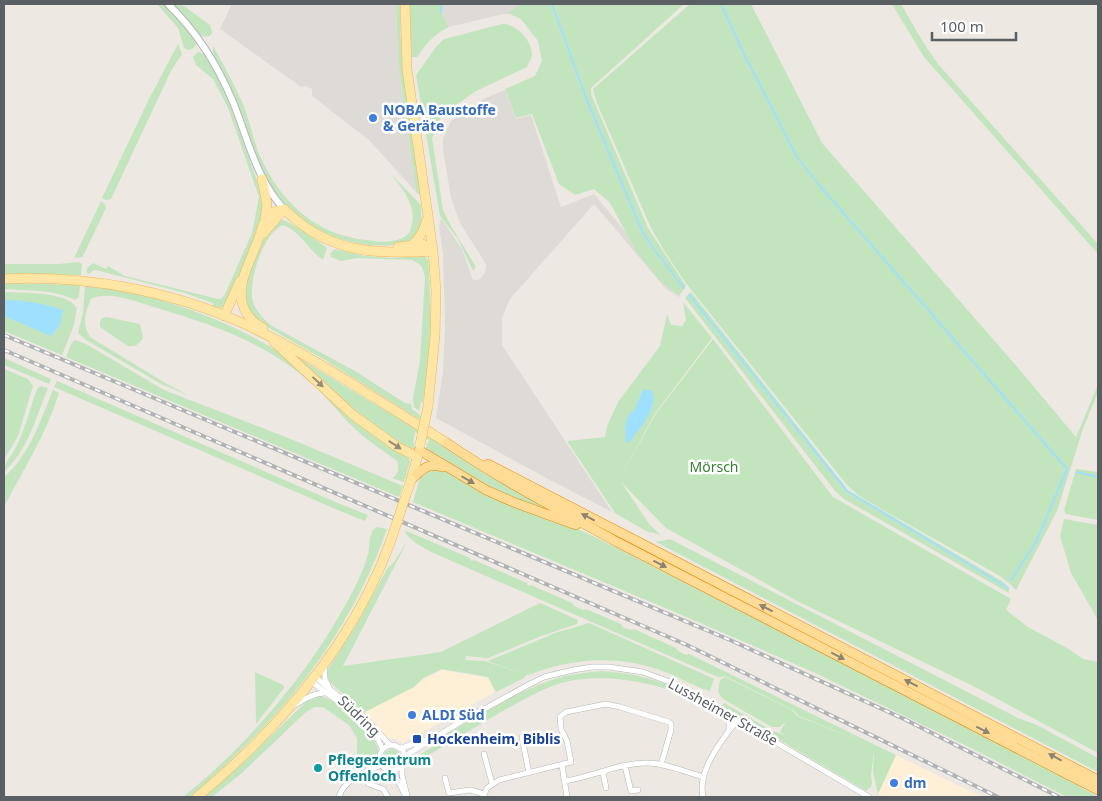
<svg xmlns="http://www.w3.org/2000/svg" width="1102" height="801" font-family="'Noto Sans',sans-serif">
<rect width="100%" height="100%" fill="#ede9e2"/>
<path fill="#fef0d6" d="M442,670L488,678L495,692L403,743L396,739H386L374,723L363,713L414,687L424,679Z
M896,755L982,797H883L878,794Z"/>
<path fill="#dedbd6" d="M232,4H396L398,61L416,192L369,140L312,96V89L305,86L301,87L220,29Z
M443,4H530L514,14H503L449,27L442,13Z
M505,90L516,119L531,115L561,207L594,194L681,298L666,289L594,204L510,299L502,318V345L612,512L548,479L436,418L443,372L445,328L443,255L439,226L441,218L462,249L473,280H478L485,273L486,264L460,223L451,198L443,150V139L451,121L483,99Z"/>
<path fill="#c2e5be" d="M157,4H163L177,18L197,43L194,48L188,50L184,48L178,28Z
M172,4H181L210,25L212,32L210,36L205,37L201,36Z
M396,4H400C399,69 412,132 421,196L416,192L398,61Z
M409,4H443L442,13L449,27C434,34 426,44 417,57H412Z
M521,4H684L591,88V94L648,228L686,286L679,296L660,281L636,251L610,203L594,189L575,195L559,184L532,114L516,118L505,89L535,76L542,61L538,41L521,19L508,13Z
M690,4H751L822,143L1019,369L1076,437L1098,385V392L1083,429L1057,511L1016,590L1010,584L1000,576L883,510L858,495L847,485L685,282L665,252L651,228L596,101L593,89Z
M892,4H901L923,42L938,64L1098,244V254L924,57Z
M502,24C516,23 533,41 532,56C531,59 528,64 527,67L476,91L450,109L441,117L432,138L443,210L451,226L476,267L473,271L458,239L440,216L416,75L436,47L444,39Z
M178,44L182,54L171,71L111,199L106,200L102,198L149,99Z
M213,46C224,65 234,84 243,104C250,121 253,140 261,158C281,202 316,235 366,240C379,242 399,244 409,233C420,208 404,191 390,173L421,205C422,227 422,243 395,245C338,250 286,221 261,169C250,145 244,119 233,94C228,83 210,57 213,46Z
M198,52L205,54L220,80L227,96L264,200L262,219L242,273L225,308L213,307V303L185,293L96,270H94L89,274L87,273V268L93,263L106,269L108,266L125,276L218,299H221L225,294L252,233L259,197L228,108L213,79L196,65L193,57Z
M101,201L105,204L106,208L84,254L82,257L74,258Z
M283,220C288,220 323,244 327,248L323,260C309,251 299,229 282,225C276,229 272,233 268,239C259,252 248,286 253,302C256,311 264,320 272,326L355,371L405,403L411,404L412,409L421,416L420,420L325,360L260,323L246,307L244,285L262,242L278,221Z
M334,249L366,256L392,258L424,256L428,260C432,307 431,355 423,402H421L419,411L414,407L413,397L420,361L425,277C423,267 421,264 412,260L357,258L341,261L331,257L330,254Z
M78,262L82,264L81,275L4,274V264H59Z
M17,283L80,285L79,297L75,300C54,289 27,291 4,289V284Z
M85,286C148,290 226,319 279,352L408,457L410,462L404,482L392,478C399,474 399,468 397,461C382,450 365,439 352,426C336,410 322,391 304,377C258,339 209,324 154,307C137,302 107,290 91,299C85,313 82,324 90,337L167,384L190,396L161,384L86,340L78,333L83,312Z
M4,292C22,293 67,291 77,308L74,325L62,355L4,331Z
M691,292L848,490L1005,583L1009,590V593L844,499L835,491L685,298Z
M683,302L712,338L654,415L619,480L655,415L713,339L833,497L1011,599L1006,610L1028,627L1067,648L1083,659L1098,662V753L977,688L797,601L666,528L621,482L650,525L661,535L646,531L615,513L567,441L605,437L607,426L618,402L660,346L667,314L671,325L682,326L686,320Z
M107,317L140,324L143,338C139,344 136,347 128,346L100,327V322L102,318Z
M75,340L86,344L164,390L286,437L403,486L399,497L66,357L71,344Z
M292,354L494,476L566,516L524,504L490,488L425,449L429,440L415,432L413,443L415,444L413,450H411L369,424Z
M4,358L51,379L49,384L4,365Z
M4,369L28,379L33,386L18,436L4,460Z
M57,381L333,501L368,515L365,521L340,511L54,387Z
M41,386L48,388C36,417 28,450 4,472C4,464 8,460 12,454C24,435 29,411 37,389Z
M53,390L59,393C47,433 23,470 4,507V477C30,455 40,421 53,390Z
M438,467L593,536L920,703L1061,776L1098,797H1067L967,746L811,671L689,618L413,502L421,474Z
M1076,469L1098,472V520L1066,514L1064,510Z
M553,503L1098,784V786L603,531Z
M1064,519L1098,525V620L1071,573L1060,536Z
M377,527L387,529C361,604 314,677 258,733C239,753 218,772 198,791L191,797H183C242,750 301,682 339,616C350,597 362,576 368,554C371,544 367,533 377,527Z
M404,530L470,558L471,561L474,560L527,583L528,586L531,585L572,603L574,606L583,610L586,609L621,624L622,627L631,630L634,629L676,648L678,651L686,655L689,654L896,755L878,794L873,772L874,750L871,776L872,783L871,787L866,791L722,706L724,703L771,730L786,736L780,732L786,721L780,727H772L723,699L718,692L720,680L725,677L792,710L797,716L865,743L799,716L793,710L725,676L719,677L713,675L431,552C421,546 409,541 404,530Z
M670,539L1018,718L1037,725L1098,758V772L656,542Z
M408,540L343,666L441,652L540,603L578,620L577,624L544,635L488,658L466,656L465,660L485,661L520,673L488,661L555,633L589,623L710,677L714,679L710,691C692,686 678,676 660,670C616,655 572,658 529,675H526L524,678L496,692L488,677L442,669L423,678L414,687L363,713L329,681L327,675L328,669L357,624L387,569L394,562Z
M601,671C642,674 669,682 705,703L702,705C663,682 599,670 555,685C533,693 512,706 491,718C464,734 436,750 410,767L411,760L416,754L417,756L445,740L443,736C478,717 515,692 552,680C568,674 584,673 601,671Z
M255,672L283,685L284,688L256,724Z
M319,696C339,698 404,752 368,769L362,766L357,754V738L349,725L323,707H314L306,712L242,773L212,797H202L243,763L307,701Z
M383 758a9 9 0 1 1 18 0a9 9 0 1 1-18 0Z"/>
<path fill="#a0e0ff" d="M4,300C24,300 43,303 63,310L60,325L51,336L4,316Z
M643,389L652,391C659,408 639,429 629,443L626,442L625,427L628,416L635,409Z"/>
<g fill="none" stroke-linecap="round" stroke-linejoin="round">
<path stroke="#a0e0ff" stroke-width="2" d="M552,4L586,98L642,231L653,248L684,288
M721,4L743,52L797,157L819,185L1067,469L1036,542L1011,580
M441,13L442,4
M689,295L847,491L1008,588
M1077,472L1098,477"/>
<g stroke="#b2b6b9" stroke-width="6">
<path id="minor" d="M324,664L325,679L329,687
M315,677L363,716L390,745
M312,682C331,697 377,726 382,749
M295,705C305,698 314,693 325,693
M729,730V721L732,716
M522,737L529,773
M401,748L427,740
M484,754L492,783
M405,756L457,724L528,685L544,677L573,670L592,667H609L643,672L678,685L869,797
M562,765L567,797
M625,766L631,791L638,790
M402,767L393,771L384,768L379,760C380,750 384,745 394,745L403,750C407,759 402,762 402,769C401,778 406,788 407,797
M393,771L405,795
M603,772L606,788
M361,774L369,784L383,789L388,797
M445,778L449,793L470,790L484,794
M565,781C592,777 619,763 647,763C665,763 686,772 703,777
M339,797C344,779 366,772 381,765
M483,797L487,788L499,780L571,762L567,741L561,729L560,717L566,712L606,704L620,707L669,722L671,724V730L661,765
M703,797C698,774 715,750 728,732C731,727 735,725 738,720"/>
</g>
<g stroke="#b2b6b9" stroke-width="8">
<path id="tertiary" d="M168,4C196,31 218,66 233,102C248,139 256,179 284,209"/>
</g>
<g stroke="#f2b556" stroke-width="10">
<path id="primary" d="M405,4L407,69L433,251L436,291L435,336L428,406
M262,179L267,204L265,220
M284,209C328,253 375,255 433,251
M263,234L284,209
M411,246C420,238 424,231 427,219
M398,247L423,244L433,251
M4,279C84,275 167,290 240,322C312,355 380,402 447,443
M224,316L240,281
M263,328C253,323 245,314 242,302C238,282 250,261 257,243C261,233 262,222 270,215C273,211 279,210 284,209
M274,342L352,414L396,446L417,457
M411,480L419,451
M197,797C280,728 354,642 391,540"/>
</g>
<g stroke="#ef8900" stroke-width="10">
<path id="trunk" d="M447,443C501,480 559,510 617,542L1098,790
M419,450L486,490L513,502L576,525
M488,464L1098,780
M411,480C421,470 428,462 442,467"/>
</g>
<use href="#minor" stroke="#fff" stroke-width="5"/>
<use href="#tertiary" stroke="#fff" stroke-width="6"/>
<use href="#primary" stroke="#ffe6a5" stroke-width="9"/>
<use href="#trunk" stroke="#fedc96" stroke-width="9"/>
<g stroke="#b1b2b3" stroke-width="4">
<path id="rail" d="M4,335L730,640L904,719L1059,797
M4,350L687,645L998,797"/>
</g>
<use href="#rail" stroke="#fff" stroke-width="2" stroke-dasharray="5.5" stroke-linecap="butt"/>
<g stroke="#f2b556" stroke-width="10" stroke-linecap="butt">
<path id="primary-bridge" d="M420,445L428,406
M391,540L411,480"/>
</g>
<use href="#primary-bridge" stroke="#ffe6a5" stroke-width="9"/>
</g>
<defs><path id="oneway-solid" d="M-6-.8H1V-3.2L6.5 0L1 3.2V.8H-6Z" transform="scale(1.25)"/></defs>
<g fill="#948e7a">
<use href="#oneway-solid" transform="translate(318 382) rotate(43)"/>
<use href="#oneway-solid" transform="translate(395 445) rotate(33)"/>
</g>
<g fill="#8b8472">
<use href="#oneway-solid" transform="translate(468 480) rotate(30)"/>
<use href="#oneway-solid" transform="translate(588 517) rotate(-152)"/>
<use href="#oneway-solid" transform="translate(660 564) rotate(27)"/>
<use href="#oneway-solid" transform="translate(766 608) rotate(-153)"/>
<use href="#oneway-solid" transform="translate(838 656) rotate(27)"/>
<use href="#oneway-solid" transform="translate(911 683) rotate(-153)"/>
<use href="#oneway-solid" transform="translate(983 730) rotate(27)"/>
<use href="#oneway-solid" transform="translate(1055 757) rotate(-152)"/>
</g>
<g fill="#3f7fe0" stroke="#fff" stroke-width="2">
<circle cx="373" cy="118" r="5"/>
<circle cx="412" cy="715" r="5"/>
<circle cx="894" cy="783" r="5"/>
</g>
<rect fill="#1a4fb4" stroke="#fff" stroke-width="2" x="412" y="734" width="10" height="10" rx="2.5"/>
<circle fill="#0f9aa8" stroke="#fff" stroke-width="2" cx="318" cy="768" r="5"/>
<g text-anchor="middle" stroke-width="5" stroke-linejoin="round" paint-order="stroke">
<g font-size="14" font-weight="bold" fill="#366cbe" stroke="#fff" text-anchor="start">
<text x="383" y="115">NOBA Baustoffe<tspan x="383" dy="16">&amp; Geräte</tspan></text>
<text x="422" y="720">ALDI Süd</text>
<text x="904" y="788">dm</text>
</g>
<g font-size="14" fill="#388133" stroke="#fff">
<text x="714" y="472">Mörsch</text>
</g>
<g font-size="14" fill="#5a5f63" stroke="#fff">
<text transform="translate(723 712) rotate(29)" y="5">Lussheimer Straße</text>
<text transform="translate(359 716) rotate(44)" y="5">Südring</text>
</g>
<g font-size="14" font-weight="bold" fill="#164399" stroke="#fff" text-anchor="start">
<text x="427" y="744">Hockenheim, Biblis</text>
</g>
<g font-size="14" font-weight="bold" fill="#0d838f" stroke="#fff" text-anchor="start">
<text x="328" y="765">Pflegezentrum<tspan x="328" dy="16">Offenloch</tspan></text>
</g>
</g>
<rect width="1102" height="801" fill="none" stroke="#5a5f63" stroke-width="10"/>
<path d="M932 32v8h84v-8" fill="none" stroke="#5a5f63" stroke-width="2.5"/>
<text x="940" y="32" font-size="15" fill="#5a5f63" stroke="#ffffff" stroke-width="4" paint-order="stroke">100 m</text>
</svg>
